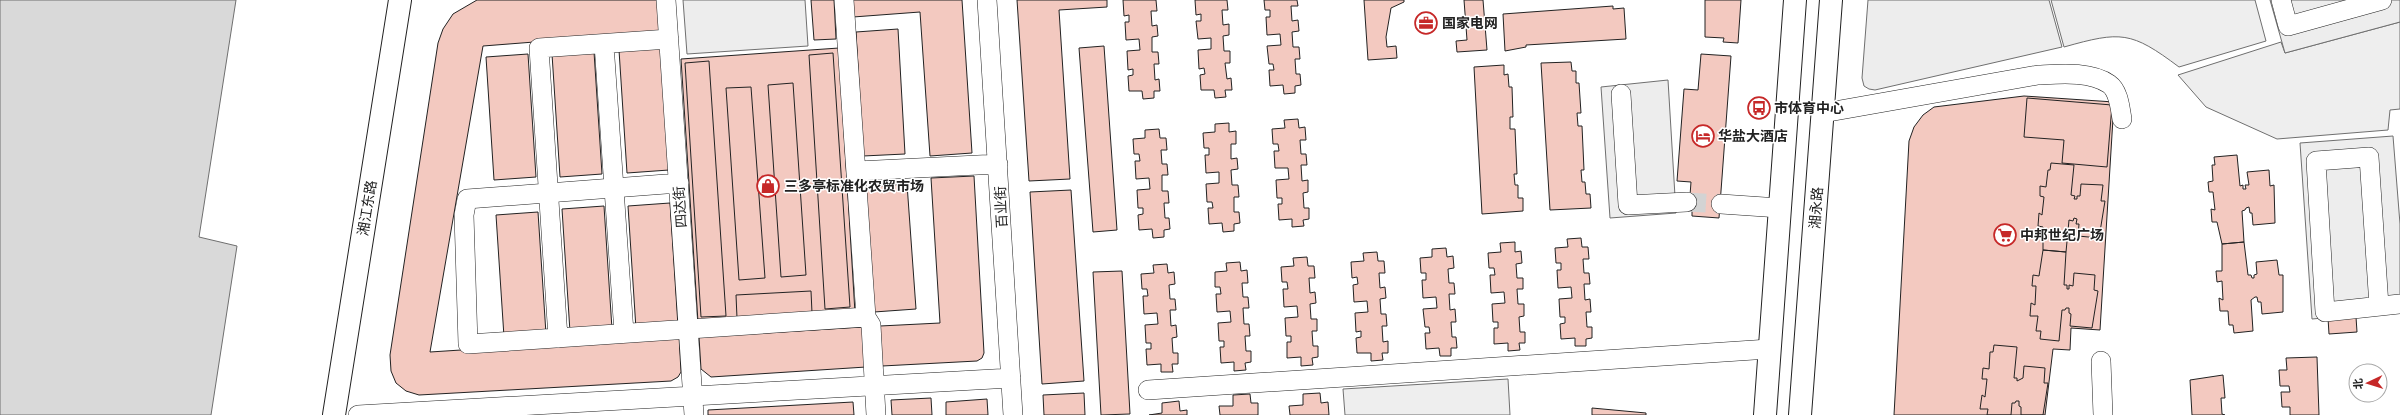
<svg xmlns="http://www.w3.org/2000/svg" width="2400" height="415" font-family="Arial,'Noto Sans SC',sans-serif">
<rect width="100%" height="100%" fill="#fff"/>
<path fill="#eee" stroke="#6f6f6f" d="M2051,0H2255L2266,41L2179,67C2131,31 2121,31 2064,47Z
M2400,22V109L2390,110L2388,130L2277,139L2206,107L2178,75L2281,42L2285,53Z
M1508,379L1510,415H1345L1343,389Z"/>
<path fill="#ededed" stroke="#6f6f6f" d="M683,0H805L808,46L687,54Z
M1868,0H2049L2062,47L1875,90L1869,89L1864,86L1862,78Z
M2270,0H2400V22L2285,53Z
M1668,80L1676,213L1610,218L1601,87Z
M2393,136L2400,224V311L2312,319L2300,143Z"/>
<path fill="#d9d9d9" stroke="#6f6f6f" d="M0,0H236L199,237L237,246L211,415H0Z"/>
<path fill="#f3c9c0" stroke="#222" d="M477,0H660L663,32L483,46L430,352L679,336L681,372L678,377L671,381L419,395L406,391L396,383L391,371L390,355L438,43L443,29L453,14Z
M811,0H834L836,39L814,40Z
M852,0H962L972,153L930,156L920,12L853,17Z
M1017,0H1107V7L1059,10L1070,179L1029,181Z
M1123,0H1156L1157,11H1151L1152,26L1157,25L1158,36L1152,37V52H1158L1159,64H1154L1155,80L1159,79L1160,91H1154V98L1143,99L1142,91H1129L1128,76L1133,75V69L1128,70L1127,51L1140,50L1139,39L1126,40L1125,22H1129V15L1124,16Z
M1195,0H1227L1228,10H1222L1223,25L1229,24V35L1223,36L1224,51H1230V63H1225L1227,79L1231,78L1232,90H1225L1226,97L1215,98L1214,90H1201L1200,75L1205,74L1204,68L1199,69L1198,50L1211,49V38L1198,39L1196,21H1201V14L1196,15Z
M1264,0H1297L1298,6H1291L1292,21L1298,20L1299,31L1292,32L1293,47H1299L1300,59H1295L1296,74H1300L1301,85L1295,86V93L1284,94L1283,85L1270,86L1269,70H1274L1273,64H1269L1267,46L1281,45L1280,34L1267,35L1266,17H1270V10H1265Z
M1364,0H1404V2L1391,8L1386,37L1387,47L1396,46L1397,58L1368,60Z
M1464,0H1483L1487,50L1457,52L1456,41L1467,40Z
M1705,0H1741L1738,43L1723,42L1724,38L1705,37Z
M1613,6V9L1624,8L1626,39L1526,45V47L1505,51L1503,14Z
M898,29L905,154L863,156L856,32Z
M1104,46L1117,230L1093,232L1079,48Z
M661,47L669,170L627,173L619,50Z
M839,48L855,313L698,322L681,59Z
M594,52L602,174L560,177L552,54Z
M833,53L850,307L825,309L809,55Z
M528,54L536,177L494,180L486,57Z
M1701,54L1731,56L1719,218L1692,216V210L1689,209L1691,182L1677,181L1684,89L1698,90Z
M709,61L726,316L701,317L685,63Z
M1571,62L1572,71H1576V83H1579L1581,113H1577L1578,126H1582L1584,170H1581L1582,182H1585L1586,194H1590L1591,208L1550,210L1541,63Z
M1504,65V75L1508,74L1509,87H1512L1513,117H1510V129H1515L1517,174H1514L1515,185H1518V198H1523V211L1482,214L1474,67Z
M793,83L806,275L781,277L768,85Z
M751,87L765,278L739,280L726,88Z
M2024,96L2114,102L2100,330L2071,328L2070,350L2053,349L2045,415H1894L1909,141L1914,127L1923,115L1934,107Z
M2027,98L2112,105L2107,167L2062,163L2064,140L2024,137Z
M1298,119L1299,128L1305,127L1306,140H1300L1301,154H1306L1307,165H1301L1302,181L1308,180V192L1303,193L1304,208H1309V219L1303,220L1304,226L1292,227V219L1279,220L1278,204H1282V198H1277L1276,180L1289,179L1288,168H1275L1274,151H1279L1278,144H1273L1272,129L1285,128L1284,120Z
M1229,123V132L1236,131V144H1231V159L1237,158L1238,169L1231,170L1232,185H1238L1239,197H1234V212H1239L1240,223L1234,224V231L1223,232L1222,223L1209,224L1208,208H1213L1212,202H1207L1206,184L1219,183V172L1206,173L1205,155H1209V148H1204L1203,133L1215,132V124Z
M1159,129L1160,138H1166L1167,150H1161L1162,164H1167L1168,175H1162V191H1168L1169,203H1164L1165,218H1169L1170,229L1164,230V237L1153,238L1152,229L1139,230L1138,215L1143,214V208H1138L1137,190L1150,189L1149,178L1136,179L1135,161H1140L1139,154H1134L1133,139L1145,138V130Z
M2237,155L2240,186L2243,185V189H2246L2245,185H2249L2247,172L2269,170L2270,186L2274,185L2275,223L2253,225L2252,213H2250L2249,207L2246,208L2245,210L2242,211L2244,242L2222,244L2217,222H2212L2211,209L2215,210L2213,192H2209L2208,182L2213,181L2212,165H2215L2214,157Z
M2051,163L2074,165L2071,195L2075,196L2074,199H2077V196H2080L2081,184L2103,185L2101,201H2105L2099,238L2078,236L2079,224H2076L2077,219L2074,218L2073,221L2069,220L2066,252L2043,250V227L2038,226L2039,213L2042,215L2044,197L2040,196V186L2046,187L2048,170H2050Z
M974,176L984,353L982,358L977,361L882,366L880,326L940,323L931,178Z
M907,184L916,309L874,312L865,187Z
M1071,190L1084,381L1042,384L1030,192Z
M670,203L678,326L636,329L628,206Z
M604,206L612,329L570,332L562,209Z
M538,212L546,334L504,337L496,215Z
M1581,238L1582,247H1588L1589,259H1583L1584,273H1589L1590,284H1584L1585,300L1590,299L1591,312H1586L1587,327H1592V338L1586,339V346H1575V338L1561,339L1560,324L1565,323V317H1560L1559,299L1572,298L1571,287L1558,288L1557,270H1561V263H1556L1555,248L1568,247L1567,239Z
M1515,242V252L1521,251L1522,263L1516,264L1517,278H1523V289H1517L1518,304H1524V316L1519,317L1520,332H1525V343H1519L1520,350L1508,351V343L1494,344V328H1498V322H1493L1492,304L1505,303L1504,292L1491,293L1490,275H1495L1494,268H1489L1488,253L1501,252L1500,243Z
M2244,242L2248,275H2251L2252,278H2254V275L2257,274L2256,262L2277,260L2279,275H2283V312L2262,314L2261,302H2258L2257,297H2255L2251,300L2253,331L2234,333L2233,325H2229L2228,311H2220L2219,298L2223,300L2222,281L2217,282L2216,271H2222V244Z
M1446,248L1447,257L1453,256L1454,268L1448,269L1449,283H1454L1455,294H1449L1450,310L1455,309L1456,322H1451L1452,337H1456L1457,348H1451V356H1440L1439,348L1426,349L1425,333H1430L1429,327H1425L1423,309L1437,308L1436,297L1423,298L1422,280H1426V273H1421L1420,258L1432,257V249Z
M2043,250L2066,252L2064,285H2067V289H2069V285L2073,286L2074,273L2095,275L2094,290L2098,291L2092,328L2070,326L2071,314L2069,313V308H2066L2065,310H2062L2059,341L2040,339L2041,331H2036L2038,316H2030L2031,303L2035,305L2036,286H2032L2033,275L2039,276Z
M1377,252L1378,261H1384L1385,273H1379L1380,288L1385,287L1386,298L1380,299L1381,314H1386L1387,326H1382L1383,342L1388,341V353H1382L1383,360L1371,361V353H1357L1356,338L1361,337V331L1356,332L1355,313L1368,312L1367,301L1354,302L1353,285L1358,284L1357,277L1352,278L1351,262L1364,261L1363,253Z
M1307,257L1308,266H1314L1315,278H1309L1310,293L1315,292L1316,303L1310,304L1311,319H1317V331H1312L1313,346H1318V357L1312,358L1313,365L1301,366V357L1287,358V342H1291V336H1286L1285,318L1298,317L1297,306L1284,307L1283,289H1288L1287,282H1282L1281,267L1294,266L1293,258Z
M1240,262L1241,271L1247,270L1248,283H1242L1243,297H1248L1249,308H1243L1244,324H1249L1250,336H1245L1246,351H1251V362L1245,363L1246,370L1234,371V362L1221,363L1220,347H1224V341H1219L1218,323L1231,322L1230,311L1217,312L1216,294H1221L1220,287H1215V272L1227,271L1226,263Z
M1167,264L1168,273L1174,272L1175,284L1169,285L1170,299H1175L1176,310H1170L1171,326L1176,325L1177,337L1172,338L1173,353H1178V364H1172L1173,372H1161V364L1147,365L1146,349H1151V343H1146L1145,325L1158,324L1157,313L1144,314L1143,296H1148L1147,289H1142L1141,274L1154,273L1153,265Z
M1122,271L1130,414L1101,415L1093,272Z
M811,291L812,313L737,318L736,295Z
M2356,317L2357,332L2329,334L2328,318Z
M863,327L866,367L711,377L701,369L699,337Z
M1994,345L2017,347L2014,378H2017V381L2023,378L2024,366L2045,368L2044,383H2048L2043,415H2021V407L2019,406V401H2016L2015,403H2012L2011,415H1987L1988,409H1980L1982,395L1985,397L1987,379H1982L1983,368L1989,369L1990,352H1993Z
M2317,357L2319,415H2290V407H2282L2281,392H2290L2289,386H2280L2279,370H2287L2286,358Z
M2223,375L2225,398H2221L2222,414L2225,415H2192L2190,380Z
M1084,393L1085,415H1044L1043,395Z
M1320,393L1321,403L1328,402L1329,415H1290L1289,406L1303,405V394Z
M1250,394L1251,403H1258V415H1220L1219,406H1233V395Z
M931,398L932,415H892L891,400Z
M987,399L988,415H946V402Z
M1179,401L1180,411L1187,410V415H1149L1162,413V403Z
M853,402L854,415H708V410Z
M1592,408L1646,413V415H1592Z"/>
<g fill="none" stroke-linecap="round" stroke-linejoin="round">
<path stroke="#d3d3d3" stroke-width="19" stroke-dasharray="19 10" stroke-linecap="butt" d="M1687,202L1721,204"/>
<g stroke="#222" stroke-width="20">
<path id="minor" d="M666,0L694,415
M844,0L866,317L871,325L876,415
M987,0L1013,415
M2281,0L2288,26L2382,0
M604,44L624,333
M1621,94L1628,205L1687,202
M1823,113L2038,75C2060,74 2090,71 2109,84C2119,91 2120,108 2122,119
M857,171L998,164
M679,183L467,199L464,215L468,344L866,317
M1721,204L1780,208
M2379,306L2369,157L2316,161L2325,312L2400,304
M558,338L539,48L669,39
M2101,361L2103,415
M1148,390L1769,349
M358,415L1011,378"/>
</g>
<g stroke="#222" stroke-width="24">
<path id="major" d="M334,415L400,0
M1765,415L1795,0
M1800,415L1831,0"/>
</g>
<use href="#minor" stroke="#fff" stroke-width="19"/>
<use href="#major" stroke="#fff" stroke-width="22"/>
</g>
<defs>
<g id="office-ring" transform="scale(1.15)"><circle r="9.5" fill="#fff" stroke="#c62828" stroke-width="1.5"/><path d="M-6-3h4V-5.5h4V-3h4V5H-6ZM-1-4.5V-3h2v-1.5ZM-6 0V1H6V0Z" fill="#c62828"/></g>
<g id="bus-ring" transform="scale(1.15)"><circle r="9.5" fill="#fff" stroke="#c62828" stroke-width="1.5"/><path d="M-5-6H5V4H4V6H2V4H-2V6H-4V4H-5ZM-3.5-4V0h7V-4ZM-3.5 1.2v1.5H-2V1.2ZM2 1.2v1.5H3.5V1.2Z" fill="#c62828"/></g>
<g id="hotel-ring" transform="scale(1.15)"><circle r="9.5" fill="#fff" stroke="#c62828" stroke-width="1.5"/><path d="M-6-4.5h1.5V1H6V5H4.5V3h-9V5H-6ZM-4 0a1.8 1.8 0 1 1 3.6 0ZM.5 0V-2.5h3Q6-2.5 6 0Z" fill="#c62828"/></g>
<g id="shop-ring" transform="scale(1.15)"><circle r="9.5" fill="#fff" stroke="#c62828" stroke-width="1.5"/><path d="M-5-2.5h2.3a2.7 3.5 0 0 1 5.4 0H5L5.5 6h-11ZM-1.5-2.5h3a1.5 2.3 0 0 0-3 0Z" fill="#c62828"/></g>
<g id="supermarket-ring" transform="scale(1.15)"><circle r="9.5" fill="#fff" stroke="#c62828" stroke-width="1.5"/><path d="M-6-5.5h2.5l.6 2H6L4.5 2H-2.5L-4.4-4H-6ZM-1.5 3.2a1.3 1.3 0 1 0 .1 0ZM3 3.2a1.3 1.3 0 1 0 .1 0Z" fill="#c62828"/></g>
</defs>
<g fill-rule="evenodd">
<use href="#office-ring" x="1426" y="23"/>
<use href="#bus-ring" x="1759" y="108"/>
<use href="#hotel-ring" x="1703" y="136"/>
<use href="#shop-ring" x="768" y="186"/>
<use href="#supermarket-ring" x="2005" y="235"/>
</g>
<g text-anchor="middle" stroke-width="3" stroke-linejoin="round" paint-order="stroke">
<g font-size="14" font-weight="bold" fill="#222" stroke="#fff" text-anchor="start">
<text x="1442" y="28">国家电网</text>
<text x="1774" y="113">市体育中心</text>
<text x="1718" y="141">华盐大酒店</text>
<text x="784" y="191">三多亭标准化农贸市场</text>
<text x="2020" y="240">中邦世纪广场</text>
</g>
<g font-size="14" fill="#222" stroke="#fff">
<text transform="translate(680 207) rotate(-94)" y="5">四达街</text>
<text transform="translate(1001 207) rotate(-93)" y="5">百业街</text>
<text transform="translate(367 208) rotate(-81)" y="5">湘江东路</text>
<text transform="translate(1816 208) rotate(-86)" y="5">湘永路</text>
</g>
</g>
<g transform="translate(2368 383) rotate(266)"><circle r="19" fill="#ffffff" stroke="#a7a7a7"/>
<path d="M0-3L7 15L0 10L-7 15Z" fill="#c62828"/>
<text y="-6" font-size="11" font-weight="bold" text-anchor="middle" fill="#222222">北</text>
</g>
</svg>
